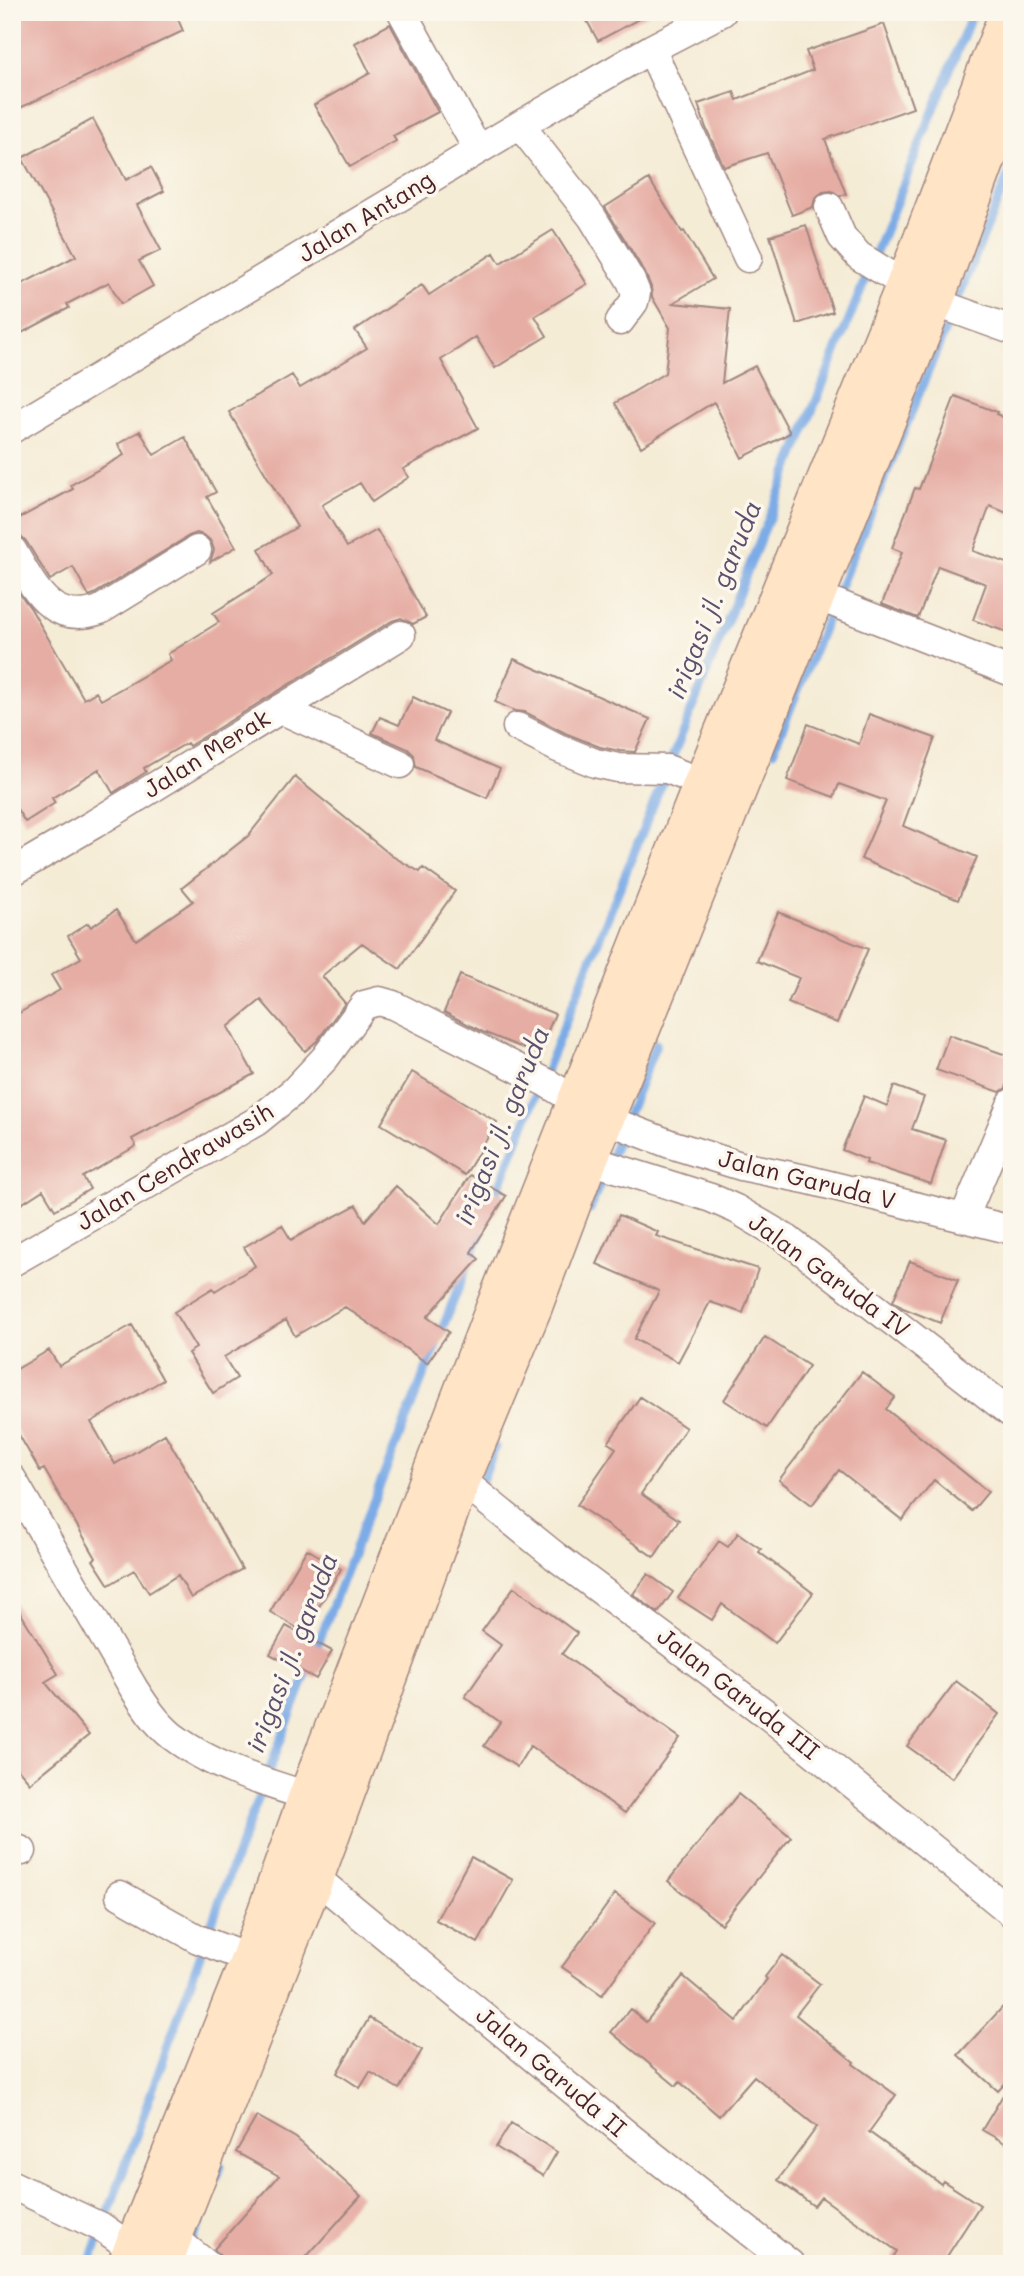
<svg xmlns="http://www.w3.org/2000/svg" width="1024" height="2276" font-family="Mali,sans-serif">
<rect width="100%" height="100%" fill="#fbf7ec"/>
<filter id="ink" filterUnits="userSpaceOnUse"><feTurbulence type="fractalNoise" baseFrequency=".0143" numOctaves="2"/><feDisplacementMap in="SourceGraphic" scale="14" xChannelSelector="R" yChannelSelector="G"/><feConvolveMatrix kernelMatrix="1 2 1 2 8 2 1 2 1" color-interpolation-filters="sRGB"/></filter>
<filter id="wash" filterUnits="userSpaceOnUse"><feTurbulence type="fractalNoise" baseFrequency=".00686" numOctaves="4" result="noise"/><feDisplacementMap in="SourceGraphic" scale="28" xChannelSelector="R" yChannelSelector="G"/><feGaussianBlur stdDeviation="1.57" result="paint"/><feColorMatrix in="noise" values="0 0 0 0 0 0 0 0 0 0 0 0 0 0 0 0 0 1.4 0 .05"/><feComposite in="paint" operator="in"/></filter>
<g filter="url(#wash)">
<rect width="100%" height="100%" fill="#f5ecd6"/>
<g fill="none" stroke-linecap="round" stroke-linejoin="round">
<path stroke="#7cabe6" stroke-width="9" d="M773,751L1012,166
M493,1202L973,12
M590,1209L656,1044
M479,1489L495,1447
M190,2248L221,2166
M90,2264L230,1872L354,1550L480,1234"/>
</g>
<g id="blocks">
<path fill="#e6ada4" d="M12,12H175L183,31L20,108L12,93Z
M582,12H652L598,41Z
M390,24L438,112L393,136L396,141L350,167L314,105L370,73L355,43Z
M884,24L913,108L825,139L846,194L841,196L832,191L823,192L815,198L813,207L792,215L767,153L724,167L706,128L698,104L734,92L737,100L813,70L806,51Z
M93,119L126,180L151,167L164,191L137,205L161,250L139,261L153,286L121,304L109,282L67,304L69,308L12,338V289L76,256L22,158Z
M649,179L682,232L684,231L713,279L673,303L730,309L722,383L755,366L790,433L742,458L714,402L641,447L615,403L665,373L670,328L652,297L651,287L645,273L605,207Z
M806,225L833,312L797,324L770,236Z
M553,230L587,284L535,316L547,336L495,368L476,337L441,360L478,428L403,469L409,477L372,502L360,483L322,505L347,547L377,530L426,617L413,624L401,618L392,621L189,746L187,743L144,768L146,772L113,793L99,769L52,798L55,803L25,822L12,801V583L31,609L84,699L96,692L101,700L171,660L168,654L219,622L213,613L273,575L259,549L297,527L229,412L292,375L300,388L367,348L355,330L422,285L429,295L494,253L500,263Z
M955,396L997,412L996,414L1012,421V515L990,506L973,551L1012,565V634L973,620L986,584L938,566L918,618L882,604L902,552L892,548L915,488L919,489Z
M140,431L154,455L185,437L216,492L207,497L236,547L210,562L214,550L211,541L205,536L197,533L189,536L94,594L89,596L73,567L50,580L26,541L20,535L12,533V522L73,489L71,485L124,455L118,444Z
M514,659L650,719L635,752L620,751L600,747L565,733L525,712L515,711L495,702Z
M413,697L447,713L434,740L500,769L487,798L416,767L414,755L408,749L372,733L380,717L399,725Z
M869,714L935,738L903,826L977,857L958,900L861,859L886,801L839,784L834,797L787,780L808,724L859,744Z
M295,777L392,856L420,872L423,868L455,891L400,969L362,943L322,976L345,1003L317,1041L305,1051L261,1000L228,1027L254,1074L132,1139L136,1146L83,1177L90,1189L55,1210L43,1190L12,1210V1017L60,990L51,975L81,958L68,936L88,923L91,927L116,910L136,940L193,901L182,888L248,836Z
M778,912L868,949L837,1023L788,1003L799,978L757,961Z
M460,975L555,1014L538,1054L483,1032L444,1012Z
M949,1035L1012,1057V1073L1006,1088L1000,1092L936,1070Z
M412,1072L497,1122L465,1175L381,1124Z
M894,1086L924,1097L912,1129L946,1140L931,1184L866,1163L867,1160L842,1150L864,1096L887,1106Z
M470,1175L506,1196L471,1252L479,1259L427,1317L449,1332L427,1363L345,1307L295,1336L286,1320L224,1357L237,1378L213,1393L188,1353L196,1348L174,1312L213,1288L215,1291L255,1266L244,1247L282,1225L291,1240L356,1205L365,1221L396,1186L439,1224Z
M619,1215L658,1232L656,1236L758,1269L743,1313L710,1302L678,1362L634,1339L659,1291L597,1264Z
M910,1261L958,1280L940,1323L903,1308L893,1301Z
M132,1325L163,1380L91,1422L115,1464L165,1434L201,1496L242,1569L191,1598L178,1575L149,1593L134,1570L109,1585L93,1560L96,1558L44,1469L40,1471L12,1423V1372L49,1350L59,1366Z
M765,1337L809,1366L767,1428L724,1400Z
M862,1372L895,1397L886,1409L988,1492L972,1511L934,1480L902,1520L839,1470L812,1505L779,1480Z
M640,1397L686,1428L641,1494L679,1520L654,1557L577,1505L616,1448L608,1443Z
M738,1533L761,1549L759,1552L813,1593L775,1643L722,1604L712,1620L678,1598L719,1541L728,1547Z
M307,1549L341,1569L304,1632L270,1612Z
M648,1574L673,1592L658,1613L633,1594Z
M514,1587L577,1633L562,1654L680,1738L625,1813L530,1746L517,1767L484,1746L500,1722L465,1697L501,1645L482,1631Z
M12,1599L58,1674L45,1682L89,1735L30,1783L12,1762Z
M286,1626L332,1651L316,1679L270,1654Z
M956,1681L999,1714L952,1778L907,1746Z
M738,1794L791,1837L721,1924L668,1881Z
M471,1857L513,1880L478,1943L436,1920Z
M615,1894L655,1923L602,1995L562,1967Z
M782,1955L820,1984L796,2015L854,2062L853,2064L896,2095L869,2132L941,2184L943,2181L980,2205L942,2264H889L897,2251L821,2197L814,2206L778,2180L817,2127L754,2076L719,2116L680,2082L676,2086L611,2032L630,2009L646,2022L683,1976L737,2021L767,1979L765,1977Z
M1012,1997V2076L998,2091L958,2055Z
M369,2018L422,2050L399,2089L370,2072L360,2088L337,2073Z
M1012,2080V2147L982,2130Z
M257,2116L296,2138L361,2196L300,2264H222L221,2257L214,2249L279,2176L236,2152Z
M511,2123L557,2152L543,2176L496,2147Z"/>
</g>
</g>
<g filter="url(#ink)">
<use href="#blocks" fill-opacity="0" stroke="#a08680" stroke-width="2"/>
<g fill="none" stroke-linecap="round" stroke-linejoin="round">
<g stroke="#a08680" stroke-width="31">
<path id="street" d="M402,12L478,150
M651,49L748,258
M520,125L592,217L631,281L636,293L634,302L620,321
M829,207L842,237L859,256L934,302L1012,330
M12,429L520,125L651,49L722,12
M12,550C34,587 50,627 100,610L197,550
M799,589L1012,672
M280,709L400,764
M517,727L558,748L595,763L618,768L667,769L703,783
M12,872L94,824L401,635
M571,1154L711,1198L736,1209L787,1239L1012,1414
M964,1218L1012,1103
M12,1262L257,1121L294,1091L325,1058L364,1005L379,1001L393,1005L547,1083L605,1119L670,1144L741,1166L805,1179L1012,1230
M12,1479L134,1689C145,1706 156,1723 172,1736C211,1766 262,1782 308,1796
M461,1480L555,1556L769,1716L1012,1913
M12,1847L22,1851
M301,1866L632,2139L790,2264
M120,1895L198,1939L250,1959
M12,2185L103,2228L133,2249
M171,2236L206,2264"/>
</g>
<g stroke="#a08680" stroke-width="41">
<path id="secondary" d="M127,2264L250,1959L308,1796L500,1295L703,783L905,286L1009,12
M162,2264L315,1876L461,1480L532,1309L588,1160L934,302L1012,89"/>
</g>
<use href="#street" stroke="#fff" stroke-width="28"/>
<use href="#secondary" stroke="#ffe4c6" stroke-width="38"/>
</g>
</g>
<g text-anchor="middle" stroke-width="7" stroke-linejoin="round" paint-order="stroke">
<g font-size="24" fill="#4a1f2b" stroke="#fbf7ec">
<text transform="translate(366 217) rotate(-31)" y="8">Jalan Antang</text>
<text transform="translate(207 754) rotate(-32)" y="8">Jalan Merak</text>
<text transform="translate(175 1167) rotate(-31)" y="8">Jalan Cendrawasih</text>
<text transform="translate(807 1180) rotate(14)" y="8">Jalan Garuda V</text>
<text transform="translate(829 1276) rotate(36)" y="8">Jalan Garuda IV</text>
<text transform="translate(738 1694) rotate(38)" y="8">Jalan Garuda III</text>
<text transform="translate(551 2072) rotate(40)" y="8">Jalan Garuda II</text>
</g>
<g font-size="26" font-style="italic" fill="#5c506c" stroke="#fbf7ec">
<text transform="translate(714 600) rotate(-68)" y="9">irigasi jl. garuda</text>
<text transform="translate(502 1126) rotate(-68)" y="9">irigasi jl. garuda</text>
<text transform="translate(292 1653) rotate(-69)" y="9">irigasi jl. garuda</text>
</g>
</g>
<rect width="1024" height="2276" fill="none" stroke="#fbf7ec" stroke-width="42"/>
</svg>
